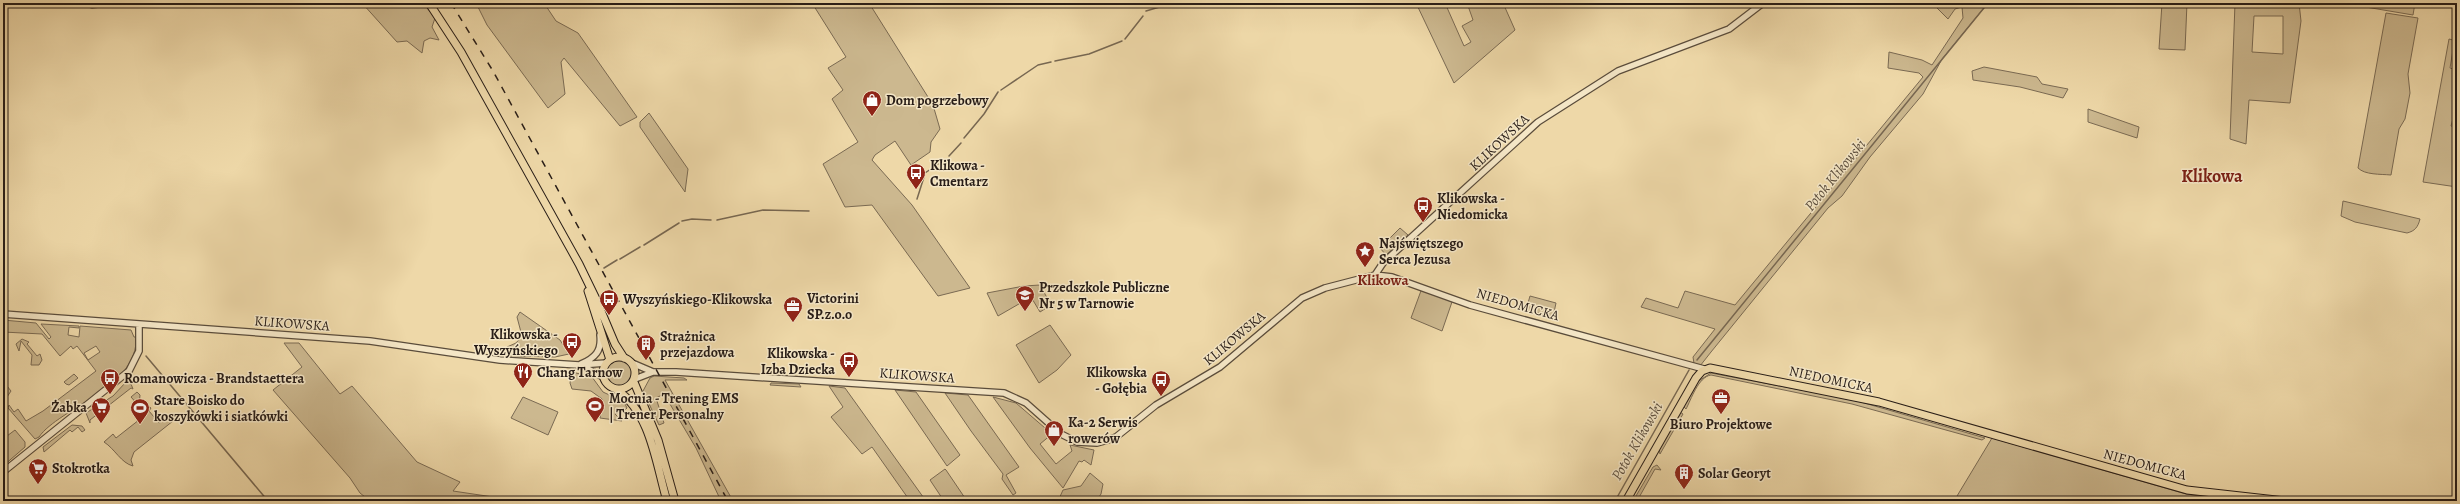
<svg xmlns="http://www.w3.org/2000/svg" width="2460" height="504" font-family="Alegreya,serif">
<rect width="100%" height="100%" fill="#eed8a8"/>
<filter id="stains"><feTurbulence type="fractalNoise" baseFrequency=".005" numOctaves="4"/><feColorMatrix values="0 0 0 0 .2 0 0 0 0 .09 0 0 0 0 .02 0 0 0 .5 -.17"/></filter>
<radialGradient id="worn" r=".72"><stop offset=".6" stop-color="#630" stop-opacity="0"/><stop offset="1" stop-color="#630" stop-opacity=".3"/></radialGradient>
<path fill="#ccb88f" stroke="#7a6a53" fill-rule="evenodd" d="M362,3H423L435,18L432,27L439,40L430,38L424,41L422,53L407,41L397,42Z
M476,3H544L556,21L578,33L637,117L620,126L564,58L561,62L565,94L548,108L487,25Z
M812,3H869L933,105L940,129L931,142L930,152L911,165L895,141L875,155L872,160L912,205L970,288L938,296L872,205L845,207L823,164L858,142L832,99L843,90L828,68L846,57Z
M1416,3H1445L1464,46L1471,42L1462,26L1473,20L1467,3H1503L1515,30L1454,83Z
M1932,3H1988L1942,59L1923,94L1870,157L1842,196L1828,208L1711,352L1700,366L1704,369L1695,370L1693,357L1715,329L1641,307L1646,298L1678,308L1685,291L1735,305L1923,77L1919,73L1888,68L1889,52L1922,60L1932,65L1963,18L1962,7L1955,9L1948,19Z
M2162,3H2187L2185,50L2159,49Z
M2235,3H2299L2301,21L2290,103L2249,100L2246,144L2230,139ZM2254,16H2283V54L2252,52Z
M2342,3H2415L2413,15Z
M2386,13L2418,18L2408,74L2410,93L2405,119L2399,129L2391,175C2380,174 2365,175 2358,168Z
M2449,39L2457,41V50H2453L2450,68L2457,70L2455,109L2457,110V115H2454L2451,126L2457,128V187L2423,182Z
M1984,67L2037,77L2042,84L2068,89L2063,98L2020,87L1973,80L1972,71Z
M2088,109L2139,127L2137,138L2088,122Z
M649,113L688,169L685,192L640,127V122Z
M2343,201L2420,219C2418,227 2415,231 2407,233L2355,222L2341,216Z
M1400,228L1408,235L1386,255L1380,248Z
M1040,285L1051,305L1040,312L1031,297L998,316L987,293L1024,286Z
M1422,288L1453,299L1442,331L1411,318Z
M1530,296L1556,303L1553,317L1526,310Z
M520,312L560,340L569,354L555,357L508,356L507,347L516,343L522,336L517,317Z
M3,320L36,323L49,339L51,337L41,324L79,326V328L69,327L68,335L79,337L80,326L131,330L134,337H136C139,387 59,408 39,437L35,439L8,408L9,405L14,412L18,409L26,421L43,411L96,371L77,346L73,349L71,346L60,356L42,334L3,332ZM96,346L100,352L88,360L84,353Z
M1050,325L1071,355L1057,370L1039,383L1016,345Z
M22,339L29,342L27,344L37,356L40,354L42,360L39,365H31L32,355L21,341L19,351L16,344Z
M284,343H299L340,394L352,386L417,462L460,482L453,491L520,501H370L360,493L350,478L273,390L302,367Z
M606 373a13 13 0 1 1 26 0a13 13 0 1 1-26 0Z
M572,372L592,377L603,392L624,402L627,408L623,412L615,414L622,421L600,418L602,399L591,391L572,389L570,383Z
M1711,373L1854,400L1985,438L1982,440L1852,404L1711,375C1698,377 1691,400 1686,409L1683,406L1697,382Z
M74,374L78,378L69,385L66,384L64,382Z
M654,376L684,378L687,380H665L733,501H721L696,448L664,394L656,398L664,423L659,425L643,391L650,378Z
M3,381L11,391L7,397H3Z
M126,382L131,384L133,389L131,388L90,420V423L86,413L113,396Z
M771,383L799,384L801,387L770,385Z
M829,386L845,388L926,501H910L872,447L862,454L831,417L843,407Z
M895,390L916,392L960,455L947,466Z
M137,392L140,395L139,406L131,397Z
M945,393L968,395L1019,467L1006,475L1016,493L1013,495L1002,479L1003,474L971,431Z
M523,397L558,412L548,435L511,418Z
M993,397L1016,403L1052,434L1040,444L1056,464L1072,451L1070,445L1094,450L1091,465L1084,460L1082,462L1079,461L1063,488L1030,448Z
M148,406L151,408L149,411L159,423L163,420L173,421L134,452L131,460L133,466C121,463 115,449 104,442L113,434L116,438L144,416L146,414L144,411Z
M1680,412L1683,414L1660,454L1659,448Z
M72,425L82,426L85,430L82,432L78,427L72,432L70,430L44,452L43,447Z
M15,430L25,442V447L3,466V439Z
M1992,438L2186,494L2234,501H1954Z
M1657,465L1661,470L1655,469L1637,501H1633L1653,467Z
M945,469L946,470L967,501H944L930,480Z
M1090,473L1103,484L1101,494L1096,501H1058L1063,490L1081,486Z"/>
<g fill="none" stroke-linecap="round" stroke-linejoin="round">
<path stroke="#776751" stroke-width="1.5" d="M77,3L92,8L107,6
M3,7L28,3
M1146,11L1173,3
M1125,39L1143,16
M1055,61L1089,54L1122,41
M1001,90L1038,65L1051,62
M964,138L984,114L998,92
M949,156L961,143
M925,173L944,160
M917,199L924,177
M717,220L763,210L809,211
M682,221L692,219L711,220
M644,245L679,223
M620,259L640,247
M604,268L617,260
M146,356L268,501
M1697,360L1988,3
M1615,501L1689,370"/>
<g stroke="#5a4c3b" stroke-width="8">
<path id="minor" d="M1375,275L1383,263L1538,122L1618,71L1729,29L1763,3
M3,314L370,341L500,360L579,365L606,363
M632,363L653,372
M581,364C595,358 602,351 600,335
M584,367L603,377
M635,379L653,372H676L1004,393L1026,403L1061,434L1077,442L1097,443L1108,440L1116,437L1156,405L1220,367L1302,298L1325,288L1375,275L1392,277L1470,305L1704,369
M3,472L129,371L139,351V324"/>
</g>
<g stroke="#281d17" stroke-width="9">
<path id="major" d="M429,3L461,52L579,264L596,299L615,344L624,358
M588,291L610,360
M603 373a16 16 0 1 1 32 0a16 16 0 1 1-32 0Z
M634,382L658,440L675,501
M617,390C651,413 656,464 667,501
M1626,501L1696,378L1702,371L1710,368L1879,402L2187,490L2285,501"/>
</g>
<use href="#minor" stroke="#f4e6c6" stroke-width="5.5"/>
<use href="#major" stroke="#eed8a8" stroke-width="7"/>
<path stroke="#281d17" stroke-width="1.5" stroke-dasharray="7 7" stroke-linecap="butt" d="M451,3L493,71L728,501"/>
</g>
<defs>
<g id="shop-pin" transform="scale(1)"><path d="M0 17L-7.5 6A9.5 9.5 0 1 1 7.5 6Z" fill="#8f2418" stroke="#f4e6c6"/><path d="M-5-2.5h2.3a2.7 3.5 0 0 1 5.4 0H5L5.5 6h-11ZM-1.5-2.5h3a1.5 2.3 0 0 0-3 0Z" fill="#fff"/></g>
<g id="bus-pin" transform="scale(1)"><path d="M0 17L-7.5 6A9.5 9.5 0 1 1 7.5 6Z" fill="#8f2418" stroke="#f4e6c6"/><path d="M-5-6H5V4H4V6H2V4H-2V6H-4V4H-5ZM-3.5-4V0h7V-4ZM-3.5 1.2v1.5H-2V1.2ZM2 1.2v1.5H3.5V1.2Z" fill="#fff"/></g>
<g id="sight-pin" transform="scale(1)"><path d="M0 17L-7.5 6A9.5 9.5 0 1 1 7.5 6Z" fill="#8f2418" stroke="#f4e6c6"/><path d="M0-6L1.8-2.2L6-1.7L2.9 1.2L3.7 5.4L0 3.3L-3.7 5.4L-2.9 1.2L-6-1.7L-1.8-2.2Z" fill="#fff"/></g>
<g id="school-pin" transform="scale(1)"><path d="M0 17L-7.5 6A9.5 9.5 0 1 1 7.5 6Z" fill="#8f2418" stroke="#f4e6c6"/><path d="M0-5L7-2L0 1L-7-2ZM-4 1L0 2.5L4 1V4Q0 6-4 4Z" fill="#fff"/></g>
<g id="office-pin" transform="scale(1)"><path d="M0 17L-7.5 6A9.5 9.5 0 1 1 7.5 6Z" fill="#8f2418" stroke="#f4e6c6"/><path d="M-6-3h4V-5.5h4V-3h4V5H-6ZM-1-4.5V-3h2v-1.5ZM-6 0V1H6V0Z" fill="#fff"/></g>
<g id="building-pin" transform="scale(1)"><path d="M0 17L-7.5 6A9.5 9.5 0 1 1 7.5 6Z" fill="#8f2418" stroke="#f4e6c6"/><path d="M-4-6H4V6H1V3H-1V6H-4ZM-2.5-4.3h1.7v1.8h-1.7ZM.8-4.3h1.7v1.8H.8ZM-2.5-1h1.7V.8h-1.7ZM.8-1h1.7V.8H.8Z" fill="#fff"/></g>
<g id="restaurant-pin" transform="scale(1)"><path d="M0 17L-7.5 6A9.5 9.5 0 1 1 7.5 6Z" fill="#8f2418" stroke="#f4e6c6"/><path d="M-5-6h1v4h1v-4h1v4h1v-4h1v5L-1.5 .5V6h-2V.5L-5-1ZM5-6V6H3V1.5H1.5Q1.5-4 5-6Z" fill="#fff"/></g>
<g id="stadium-pin" transform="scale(1)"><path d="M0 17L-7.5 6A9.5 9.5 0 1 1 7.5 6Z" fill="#8f2418" stroke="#f4e6c6"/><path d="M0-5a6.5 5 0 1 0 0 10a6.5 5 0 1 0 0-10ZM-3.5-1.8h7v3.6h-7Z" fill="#fff"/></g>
<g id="supermarket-pin" transform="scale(1)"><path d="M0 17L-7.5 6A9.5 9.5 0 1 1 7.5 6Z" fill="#8f2418" stroke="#f4e6c6"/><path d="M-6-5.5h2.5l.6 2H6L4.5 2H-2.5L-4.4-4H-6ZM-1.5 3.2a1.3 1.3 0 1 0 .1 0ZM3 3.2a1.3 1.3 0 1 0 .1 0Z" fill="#fff"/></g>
</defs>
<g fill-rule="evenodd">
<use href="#shop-pin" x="872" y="100"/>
<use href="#bus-pin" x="916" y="173"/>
<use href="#bus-pin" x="1423" y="206"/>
<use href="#sight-pin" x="1365" y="251"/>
<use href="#school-pin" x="1025" y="295"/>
<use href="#bus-pin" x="609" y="299"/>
<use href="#office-pin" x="793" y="306"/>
<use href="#bus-pin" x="572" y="342"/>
<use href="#building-pin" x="646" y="344"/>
<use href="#bus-pin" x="849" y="361"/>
<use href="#restaurant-pin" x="523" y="372"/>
<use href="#bus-pin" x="110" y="378"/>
<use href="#bus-pin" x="1161" y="380"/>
<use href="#office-pin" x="1721" y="398"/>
<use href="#stadium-pin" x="595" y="406"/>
<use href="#supermarket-pin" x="101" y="407"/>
<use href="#stadium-pin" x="140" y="408"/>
<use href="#shop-pin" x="1054" y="430"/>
<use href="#supermarket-pin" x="38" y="468"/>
<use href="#building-pin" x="1684" y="473"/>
</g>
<g text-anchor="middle" stroke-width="3" stroke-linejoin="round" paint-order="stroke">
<g font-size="14" font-weight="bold" fill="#281d17" stroke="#f4e6c6" text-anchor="start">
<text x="886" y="105">Dom pogrzebowy</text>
<text x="930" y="170">Klikowa -<tspan x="930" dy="16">Cmentarz</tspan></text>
<text x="1437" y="203">Klikowska -<tspan x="1437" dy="16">Niedomicka</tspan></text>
<text x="1379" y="248">Najświętszego<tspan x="1379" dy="16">Serca Jezusa</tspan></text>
<text x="1039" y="292">Przedszkole Publiczne<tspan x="1039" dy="16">Nr 5 w Tarnowie</tspan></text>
<text x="807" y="303">Victorini<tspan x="807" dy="16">SP.z.o.o</tspan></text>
<text x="623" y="304">Wyszyńskiego-Klikowska</text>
<text x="558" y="339" text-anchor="end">Klikowska -<tspan x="558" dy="16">Wyszyńskiego</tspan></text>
<text x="660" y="341">Strażnica<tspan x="660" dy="16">przejazdowa</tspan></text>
<text x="835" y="358" text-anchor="end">Klikowska -<tspan x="835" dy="16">Izba Dziecka</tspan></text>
<text x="537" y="377">Chang Tarnow</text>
<text x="1147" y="377" text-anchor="end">Klikowska<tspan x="1147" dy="16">- Gołębia</tspan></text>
<text x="124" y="383">Romanowicza - Brandstaettera</text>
<text x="609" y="403">Mocnia - Trening EMS<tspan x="609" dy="16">| Trener Personalny</tspan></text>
<text x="154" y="405">Stare Boisko do<tspan x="154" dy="16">koszykówki i siatkówki</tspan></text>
<text x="87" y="412" text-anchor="end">Żabka</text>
<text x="1068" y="427">Ka-2 Serwis<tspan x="1068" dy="16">rowerów</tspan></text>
<text x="1721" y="429" text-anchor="middle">Biuro Projektowe</text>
<text x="52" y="473">Stokrotka</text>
<text x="1698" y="478">Solar Georyt</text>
</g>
<g font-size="14" fill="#281d17" stroke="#f4e6c6">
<text transform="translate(1499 142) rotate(-43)" y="5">KLIKOWSKA</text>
<text transform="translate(1518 304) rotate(16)" y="5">NIEDOMICKA</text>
<text transform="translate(292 323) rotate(4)" y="5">KLIKOWSKA</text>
<text transform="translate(1234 338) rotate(-40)" y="5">KLIKOWSKA</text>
<text transform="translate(917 375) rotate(4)" y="5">KLIKOWSKA</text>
<text transform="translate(1831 379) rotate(12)" y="5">NIEDOMICKA</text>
<text transform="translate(2145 464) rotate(15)" y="5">NIEDOMICKA</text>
</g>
<g font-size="15" font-style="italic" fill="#5c4e3d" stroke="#f4e6c6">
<text transform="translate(1835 175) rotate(-51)" y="5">Potok Klikowski</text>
<text transform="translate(1637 441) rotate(-60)" y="5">Potok Klikowski</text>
</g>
<g font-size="15" font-weight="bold" fill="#7a1f14" stroke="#f4e6c6">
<text x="1383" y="285">Klikowa</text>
</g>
<g font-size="18" font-weight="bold" fill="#7a1f14" stroke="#f4e6c6">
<text x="2212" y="182">Klikowa</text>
</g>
</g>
<rect width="2460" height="504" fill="none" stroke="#eed8a8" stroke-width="16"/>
<rect x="4" y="4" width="2452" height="496" fill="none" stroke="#281d17" stroke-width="2"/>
<rect x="8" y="8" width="2444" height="488" fill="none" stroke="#281d17"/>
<rect width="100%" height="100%" filter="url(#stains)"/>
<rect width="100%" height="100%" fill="url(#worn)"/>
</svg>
